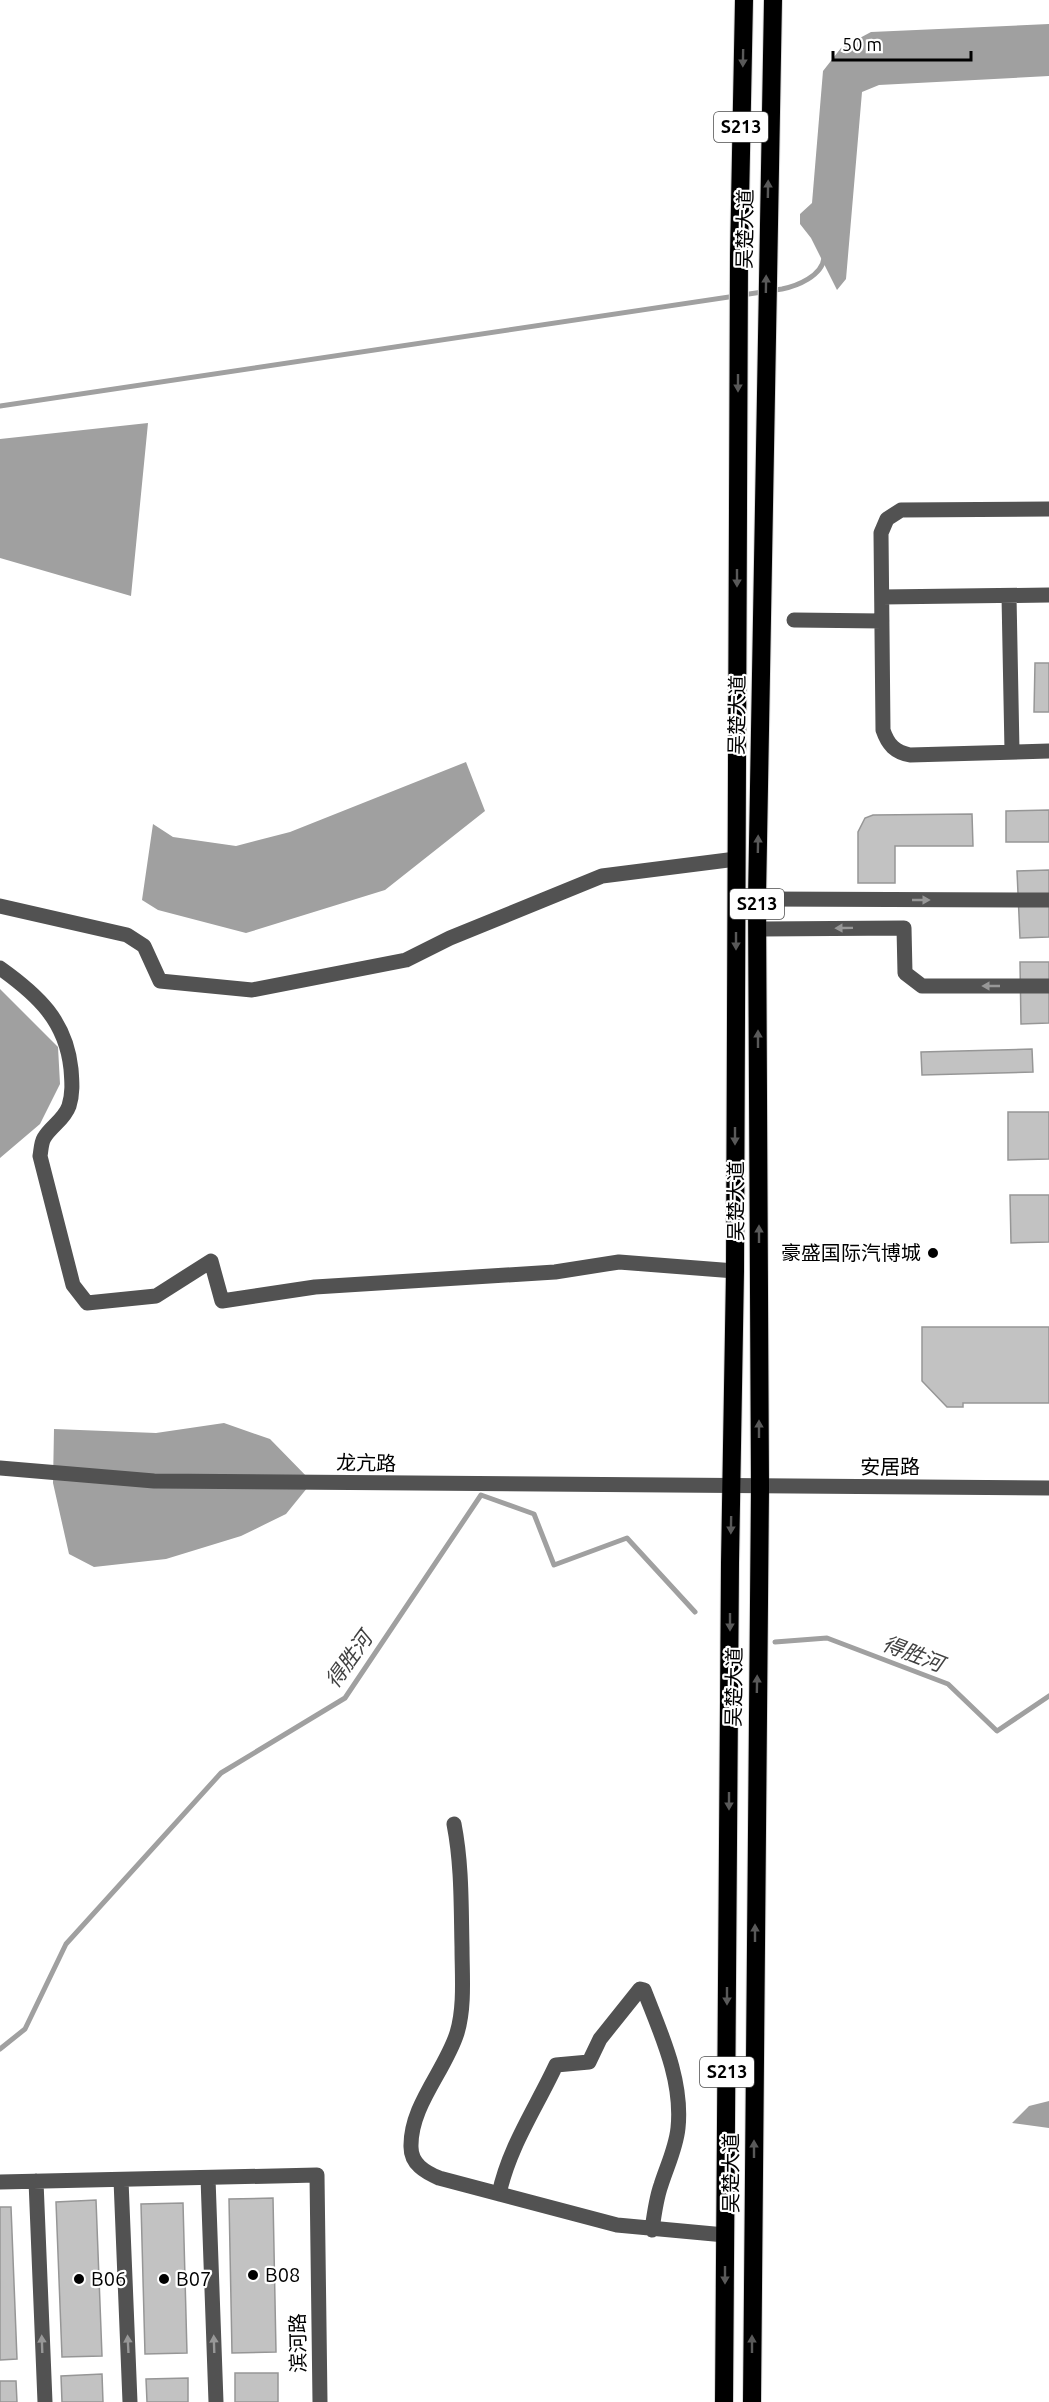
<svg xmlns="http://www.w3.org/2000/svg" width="1049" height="2402" font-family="Ubuntu,'Noto Sans SC',sans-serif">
<rect width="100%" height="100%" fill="#fff"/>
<path fill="#a0a0a0" d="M1049,24V76L879,85L862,92L846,279L837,290L811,238L800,224V214L812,203L823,71L841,48L871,32Z
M148,423L131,596L0,558V439Z
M466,762L485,811L385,890L246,933L158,910L142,900L153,824L173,837L236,846L290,832Z
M0,989L58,1047L60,1084L40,1124L0,1158Z
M224,1423L270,1439L312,1482L286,1514L241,1536L166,1559L94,1567L69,1554L53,1483L54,1429L156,1433Z
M1049,2101V2128L1012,2123L1029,2106Z"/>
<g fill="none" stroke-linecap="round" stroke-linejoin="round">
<path stroke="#a0a0a0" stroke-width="5" d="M0,406L782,289C797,286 822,276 824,258
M775,1642L827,1638L948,1684L997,1731L1049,1696
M0,2049L25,2029L66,1944L221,1773L345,1698L481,1495L534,1514L554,1565L627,1538L695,1612"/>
</g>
<path fill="#c2c2c2" stroke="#969696" stroke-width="1.5" d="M1035,663H1049V712H1034Z
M1049,810V842H1006V811Z
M972,814L973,846H895V883H858V832L865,818L873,815Z
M1049,870V937L1020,938L1017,871Z
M1020,962H1049V1023L1021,1024Z
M1032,1049L1033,1072L922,1075L921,1052Z
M1008,1112H1049V1159L1008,1160Z
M1010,1195H1049V1242L1011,1243Z
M922,1327H1049V1403H963V1407H947L922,1381Z
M273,2198L276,2352L232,2353L229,2199Z
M96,2200L102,2356L62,2357L56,2202Z
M183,2203L187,2353L145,2354L141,2204Z
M0,2207H11L17,2359L0,2360Z
M235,2373H278V2402H235Z
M102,2374L103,2402H62L61,2376Z
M188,2378V2402H147L146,2379Z
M0,2381H16L17,2402H0Z"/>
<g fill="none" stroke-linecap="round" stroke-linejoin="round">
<g stroke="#dbdbdb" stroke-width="20">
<path id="highway" d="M724,2402L730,1563L735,1271L739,255L744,0
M752,2402L760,1488L757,899L773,0"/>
</g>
<path stroke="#525252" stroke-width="15" d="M1049,509L901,510L887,519L881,533L883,730C888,745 895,752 910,755L1049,751
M1009,596L1012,751
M882,597L1049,595
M794,620L882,621
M757,899L1049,900
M0,906L127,935L144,946L160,981L252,990L406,960L450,938L602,876L736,859
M757,929L904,928L905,973L922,986H1049
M0,968C38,995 66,1021 71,1069C72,1082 73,1093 69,1106C64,1120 51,1126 44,1138C41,1143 41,1151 40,1156L73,1285L87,1303L156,1296L211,1261L222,1301L315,1287L555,1272L619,1262L735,1271
M0,1468L154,1481L1049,1488
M454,1824C462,1865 461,1906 462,1947C462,1974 465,2007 457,2033C445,2071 410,2106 411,2147C411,2164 425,2172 439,2178L617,2225L725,2235
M208,2178L216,2402
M121,2180L130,2402
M36,2181L45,2402
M0,2182L317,2175L320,2402
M499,2194C509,2147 536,2108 556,2065L589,2062L600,2039L640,1989L644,1990C661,2034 683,2080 678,2128C676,2148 667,2166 661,2185C656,2199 654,2215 652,2230"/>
<use href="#highway" stroke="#000" stroke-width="18"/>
</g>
<defs><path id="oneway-solid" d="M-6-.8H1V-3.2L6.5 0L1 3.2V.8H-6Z" transform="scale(1.5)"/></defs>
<g fill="#595959">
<use href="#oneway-solid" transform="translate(743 58) rotate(91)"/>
<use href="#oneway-solid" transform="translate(768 189) rotate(-89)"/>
<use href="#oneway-solid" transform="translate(766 284) rotate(-89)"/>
<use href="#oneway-solid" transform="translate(738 383) rotate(90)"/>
<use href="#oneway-solid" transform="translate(737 578) rotate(90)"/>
<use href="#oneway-solid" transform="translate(758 844) rotate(-89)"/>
<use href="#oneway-solid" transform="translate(736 941) rotate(90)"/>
<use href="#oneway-solid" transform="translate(758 1039) rotate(-90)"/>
<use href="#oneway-solid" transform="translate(735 1136) rotate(90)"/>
<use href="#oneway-solid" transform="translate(759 1234) rotate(-90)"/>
<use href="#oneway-solid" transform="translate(759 1429) rotate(-90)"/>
<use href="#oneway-solid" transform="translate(731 1525) rotate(91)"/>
<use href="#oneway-solid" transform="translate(730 1622) rotate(90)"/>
<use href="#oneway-solid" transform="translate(757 1684) rotate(-89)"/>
<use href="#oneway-solid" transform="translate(729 1801) rotate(90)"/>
<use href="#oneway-solid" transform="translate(755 1933) rotate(-90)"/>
<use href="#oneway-solid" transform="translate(727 1996) rotate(90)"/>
<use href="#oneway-solid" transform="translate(754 2149) rotate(-90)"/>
<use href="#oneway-solid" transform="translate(725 2275) rotate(90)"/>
<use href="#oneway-solid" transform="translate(752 2344) rotate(-90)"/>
</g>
<g fill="#979797">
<use href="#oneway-solid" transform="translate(921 900)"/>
<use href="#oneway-solid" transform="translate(844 928) rotate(179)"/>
<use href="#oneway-solid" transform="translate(991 986) rotate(-180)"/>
<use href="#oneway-solid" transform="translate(42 2344) rotate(-92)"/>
<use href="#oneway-solid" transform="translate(128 2344) rotate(-93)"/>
<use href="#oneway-solid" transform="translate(214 2344) rotate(-92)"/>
</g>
<g fill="#000" stroke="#fff" stroke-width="2">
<circle cx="933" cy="1253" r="6"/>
<circle cx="253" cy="2275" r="6"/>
<circle cx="79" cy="2279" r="6"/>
<circle cx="164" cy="2279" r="6"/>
</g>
<g text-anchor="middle" stroke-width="4.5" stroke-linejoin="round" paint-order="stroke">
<g fill="#fff" stroke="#4c4c4c" stroke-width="1.5">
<rect x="714" y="112" width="54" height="30" rx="4.5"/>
<rect x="730" y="889" width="54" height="30" rx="4.5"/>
<rect x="700" y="2057" width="54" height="30" rx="4.5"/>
</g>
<g font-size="18" font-weight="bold" fill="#000">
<text x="741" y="133">S213</text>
<text x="757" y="910">S213</text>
<text x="727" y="2078">S213</text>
</g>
<g font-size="20" fill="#000" stroke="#fff">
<text transform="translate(745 229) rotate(-89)" y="7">吴楚大道</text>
<text transform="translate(737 715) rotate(-89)" y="7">吴楚大道</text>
<text transform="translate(736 1201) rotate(-90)" y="7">吴楚大道</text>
<text transform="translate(366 1463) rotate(1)" y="7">龙亢路</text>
<text x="890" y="1474">安居路</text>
<text transform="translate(734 1687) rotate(-89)" y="7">吴楚大道</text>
<text transform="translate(731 2173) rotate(-90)" y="7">吴楚大道</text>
<text transform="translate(298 2343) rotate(-91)" y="7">滨河路</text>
</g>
<g font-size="20" fill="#000" stroke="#fff" text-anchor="start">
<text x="921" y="1260" text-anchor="end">豪盛国际汽博城</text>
<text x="265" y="2282">B08</text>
<text x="91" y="2286">B06</text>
<text x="176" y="2286">B07</text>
</g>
<g font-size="21" font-style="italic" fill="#414141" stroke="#fff">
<text transform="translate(913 1654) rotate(21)" y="7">得胜河</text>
<text transform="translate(349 1660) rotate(-54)" y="7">得胜河</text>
</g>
</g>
<path d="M833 51v9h138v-9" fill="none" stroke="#000000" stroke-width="3"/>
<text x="842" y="51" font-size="18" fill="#000000" stroke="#ffffff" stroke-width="4.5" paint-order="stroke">50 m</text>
</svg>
